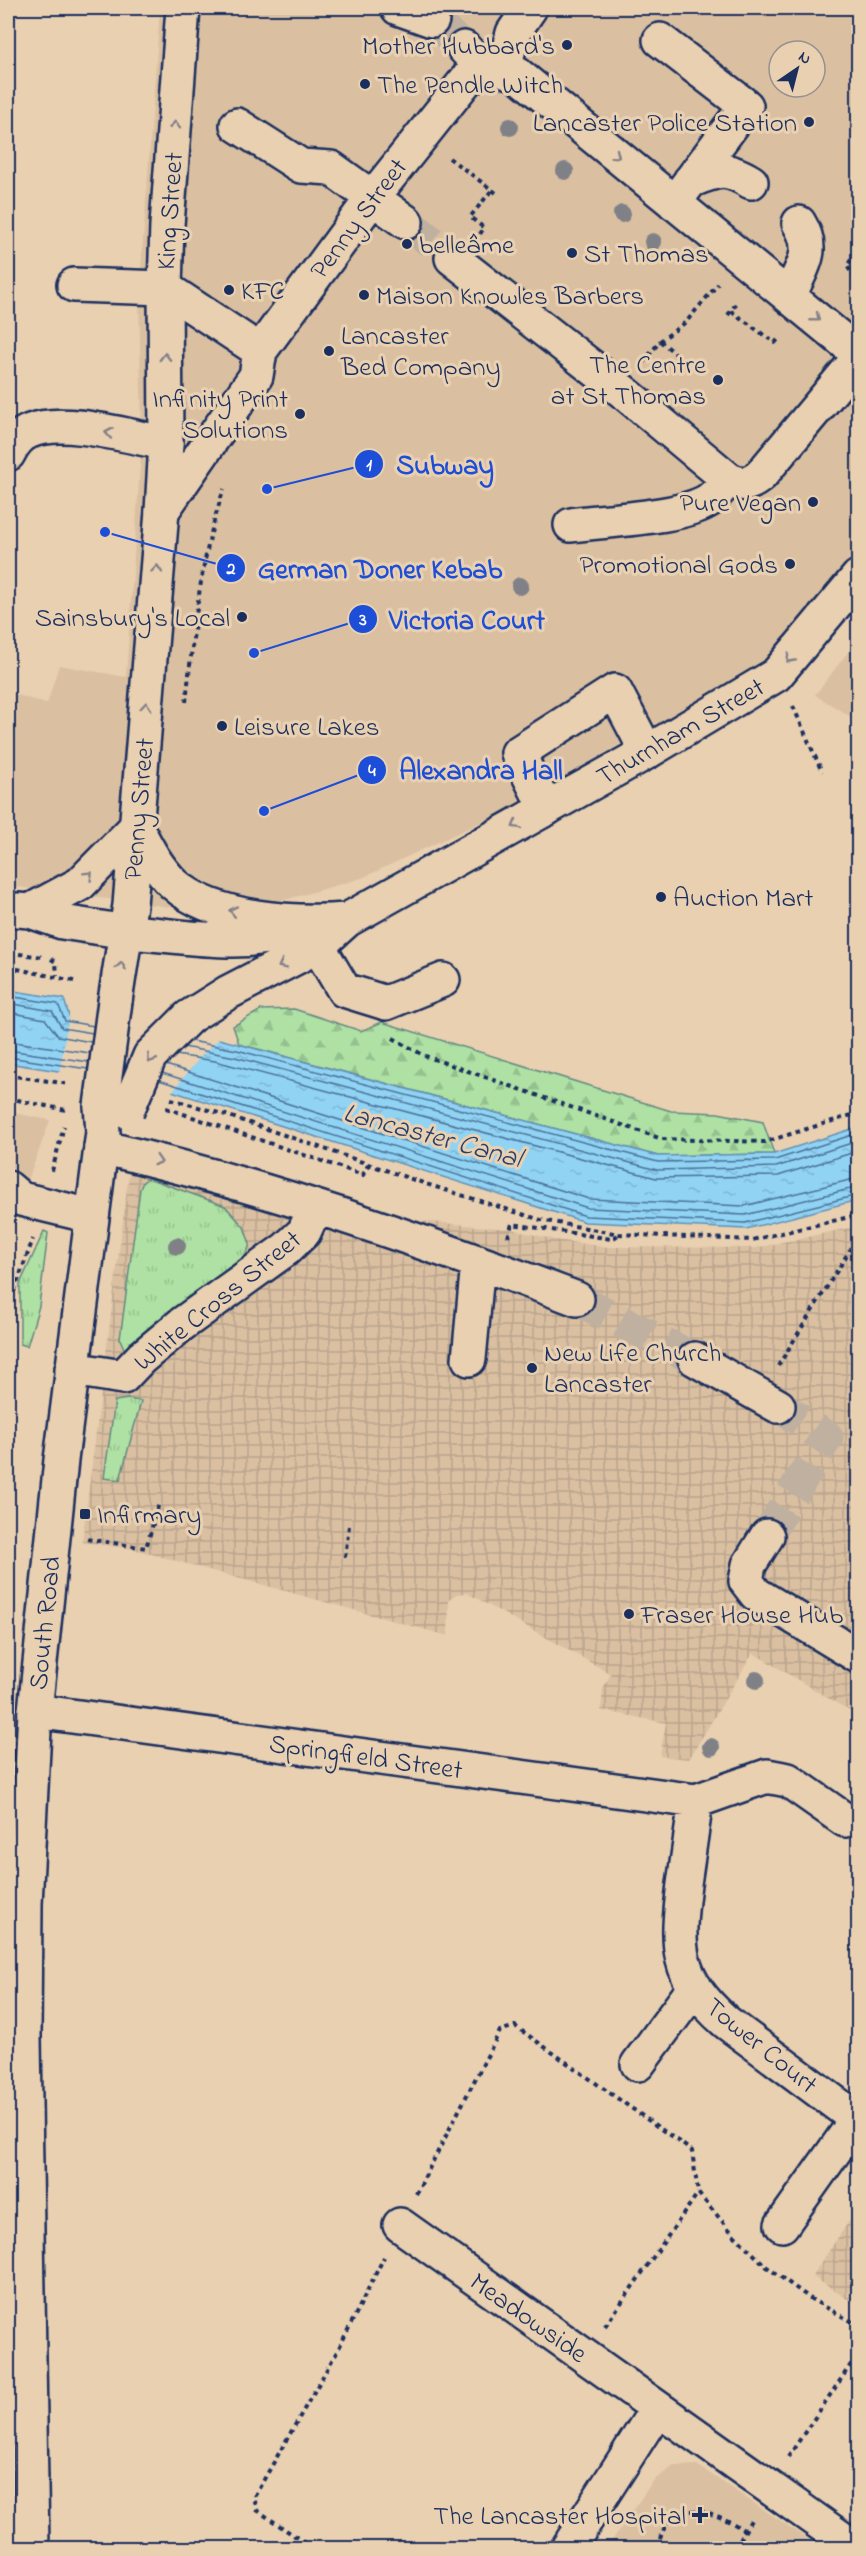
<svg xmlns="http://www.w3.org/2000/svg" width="866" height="2556" font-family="'Indie Flower',sans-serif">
<defs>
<pattern id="industrial-grid" width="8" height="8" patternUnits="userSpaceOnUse" patternTransform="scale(1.5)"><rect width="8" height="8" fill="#dac0a1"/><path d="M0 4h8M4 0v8" fill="none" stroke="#baa58d"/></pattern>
<pattern id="grass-tufts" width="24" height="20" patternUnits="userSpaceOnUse" patternTransform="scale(1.5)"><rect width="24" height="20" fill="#aee1a3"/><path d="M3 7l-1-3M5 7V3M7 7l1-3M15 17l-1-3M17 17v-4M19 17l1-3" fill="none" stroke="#95c18f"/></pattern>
<pattern id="forest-firs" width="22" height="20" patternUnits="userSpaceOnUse" patternTransform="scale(1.5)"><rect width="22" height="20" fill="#aee1a3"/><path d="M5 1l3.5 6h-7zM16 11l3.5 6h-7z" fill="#95c18f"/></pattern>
<pattern id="water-ripples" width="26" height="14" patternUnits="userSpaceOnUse" patternTransform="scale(1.5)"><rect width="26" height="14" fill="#91d3f3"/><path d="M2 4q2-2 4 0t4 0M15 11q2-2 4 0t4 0" fill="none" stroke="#7cb5d3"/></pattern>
</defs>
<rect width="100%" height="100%" fill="#e9d0b1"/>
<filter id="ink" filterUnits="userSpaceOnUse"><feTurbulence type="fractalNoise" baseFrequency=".0167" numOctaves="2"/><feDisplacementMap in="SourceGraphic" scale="12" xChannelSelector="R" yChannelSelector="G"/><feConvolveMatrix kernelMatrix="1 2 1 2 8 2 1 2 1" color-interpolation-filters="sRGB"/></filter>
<g filter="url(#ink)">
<path fill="#dac0a1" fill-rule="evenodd" d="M160,8H858V556L781,651L713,696L626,741L513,807L362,878L232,915L8,886V692L47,704L59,665L126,677L142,436L139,296ZM779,51H815V87H779Z
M858,639V721L815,695Z
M8,1112L50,1120L8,1235Z
M697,2465L821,2548H607L653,2481L674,2466Z"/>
<path fill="url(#industrial-grid)" d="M136,1150L309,1211L510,1229L556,1240L609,1247L755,1248L858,1226V1716L753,1653L689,1759L660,1756L666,1723L601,1710L603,1688L611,1674L467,1593L456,1594L449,1600L448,1636L133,1549L82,1542L129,1173Z
M858,2208V2306L812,2276Z"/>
<path fill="url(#grass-tufts)" stroke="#648880" stroke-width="1.5" d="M148,1178L225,1206L244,1227L250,1244L241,1271L125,1351L120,1339L140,1189L143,1182Z
M44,1231L48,1233L39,1306L27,1346L20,1344V1284Z
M128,1399L141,1401L120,1480L104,1478L115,1401Z"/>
<path fill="url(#forest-firs)" stroke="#648880" stroke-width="1.5" d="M294,1009L361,1031L382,1022L671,1111L718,1113L763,1122L774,1154L658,1156L239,1044L233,1026L261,1010Z"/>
<path fill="url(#water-ripples)" stroke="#6291b7" stroke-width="1.5" d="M8,990L64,999L69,1016L219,1039L658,1156L774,1154L858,1127V1200L746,1229L585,1222L159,1087L8,1063Z"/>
<path fill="#e9d0b1" d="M70,1009L71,1013L222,1036L202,1055L171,1093L59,1074Z"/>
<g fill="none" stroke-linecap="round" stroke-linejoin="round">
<path stroke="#4a719a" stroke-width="1.5" d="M8,996L58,1004L65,1021L94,1026
M8,1003L52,1011L62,1028L93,1033
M8,1012L45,1019L58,1036L91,1042
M8,1041L90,1053
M191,1041L237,1050L658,1162L775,1160L858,1133
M184,1047L235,1057L657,1170L776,1167L858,1141
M8,1050L89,1062
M176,1055L215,1061L656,1178L778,1176L858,1151
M8,1057L88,1069
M166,1065L589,1199L744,1206L858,1178
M162,1073L588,1208L745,1215L858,1187
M159,1080L586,1216L745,1223L858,1195"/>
<path stroke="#c0b0a0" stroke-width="33" stroke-dasharray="33 16" stroke-linecap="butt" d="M432,20L464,48
M406,222L452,258
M577,1299L695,1359
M767,1536L827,1437L778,1406"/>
<g stroke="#1b2f5e" stroke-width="38">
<path id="minor" d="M398,8L432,20
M660,40L746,106L674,203
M464,48L484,69
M504,68L513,33L530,8
M237,125L301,166L331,168L406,222
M690,181C718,170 724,166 751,182
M452,258L625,393L728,479C742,486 750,485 761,475L858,359
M74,285L165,288L260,351
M789,296C801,268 817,252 799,223
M8,454C13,444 19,435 30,431C65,417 129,437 166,443
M162,511L256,376L260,351L373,197L467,79L484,69L494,67L517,74L858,353
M571,525C606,520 682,518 709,500C716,495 722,486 728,479
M546,809L518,753L615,691L647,752
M18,910L30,911L62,922L127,932
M30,911L80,884L136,827
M318,946L344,990L386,1003L443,980
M101,1147C262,1185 422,1240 577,1299
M8,1188L21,1199L91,1216
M469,1359L478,1262
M695,1359L778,1406
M72,1369L123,1377L141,1358L182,1324L286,1249L304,1232L315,1208
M767,1536L749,1565L746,1581L756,1594L858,1656
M35,1711L696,1801L767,1776L788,1780L845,1820
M696,1801C692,1829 688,1856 684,1884C676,1947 675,1977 726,2022L858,2120
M638,2064L695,1987
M400,2225L855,2548
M782,2225L857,2119
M568,2548L657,2409"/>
</g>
<g stroke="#1b2f5e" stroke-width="38">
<path id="major" d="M136,827C147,848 157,868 174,884C214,920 296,924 347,920
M127,932C181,935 244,950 296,929
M115,1001L130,905L162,511L166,443L165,288L167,225L183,8
M189,1017L227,993L318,946L347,920L647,752L776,675L858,577
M32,2548L24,2038L25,1904L35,1711L61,1460L103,1132L101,1106"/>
</g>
<path stroke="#1b2f5e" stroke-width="4" stroke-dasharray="4.5 4.5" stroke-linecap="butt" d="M449,158L499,195
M480,234L484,228L470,217L492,190
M858,262L852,258L847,266L858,282
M731,311L775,343L780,337
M728,315L738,301
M660,341L681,358
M643,363L660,341L686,322L718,284
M186,702C194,630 200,558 224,489
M793,706L822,772
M10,953L44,957
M51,959L56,962L57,976
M8,967L74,981
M393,1038L425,1056L662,1139L765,1142L858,1113
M8,1075L69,1084
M8,1098L66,1110
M171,1099L226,1115L423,1183L541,1220L619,1234L752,1240L858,1215
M166,1108L363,1175L369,1163
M52,1171L64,1126
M508,1237L512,1224L612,1239L618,1235
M8,1308L33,1239
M778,1366L858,1237
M87,1539L146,1548L159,1503
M345,1557L349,1526
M8,1565H9
M416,2194L500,2031L515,2026L692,2151L698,2193L734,2235L767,2267L811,2299L858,2325
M605,2326L698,2193
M788,2457L858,2354
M312,2548L257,2510L254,2497L339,2348L384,2257
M658,2548C667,2494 713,2509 745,2531
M736,2548L752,2518"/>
<use href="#minor" stroke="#e9d0b1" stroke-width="33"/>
<use href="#major" stroke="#e9d0b1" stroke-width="33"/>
<g stroke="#1b2f5e" stroke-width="38" stroke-linecap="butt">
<path id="major-bridge" d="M101,1106L115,1001
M127,1111L150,1056L189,1017"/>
</g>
<use href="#major-bridge" stroke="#e9d0b1" stroke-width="33"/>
</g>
<g fill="#808187">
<circle cx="510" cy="127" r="9"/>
<circle cx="565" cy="171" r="9"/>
<circle cx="622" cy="214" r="9"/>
<circle cx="653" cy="242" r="9"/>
<circle cx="520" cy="586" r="9"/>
<circle cx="177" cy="1246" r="9"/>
<circle cx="756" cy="1680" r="9"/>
<circle cx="711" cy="1747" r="9"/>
</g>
<defs><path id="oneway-chevron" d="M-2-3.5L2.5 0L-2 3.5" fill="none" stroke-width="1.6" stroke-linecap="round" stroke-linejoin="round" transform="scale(1.5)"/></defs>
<g stroke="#828088">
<use href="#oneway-chevron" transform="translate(175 125) rotate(-86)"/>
<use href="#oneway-chevron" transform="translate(616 155) rotate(39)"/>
<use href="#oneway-chevron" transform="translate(816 318) rotate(39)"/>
<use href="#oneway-chevron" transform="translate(165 357) rotate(-90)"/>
<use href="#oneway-chevron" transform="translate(109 433) rotate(-170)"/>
<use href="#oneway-chevron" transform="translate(157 569) rotate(-85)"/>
<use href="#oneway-chevron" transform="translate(790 659) rotate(133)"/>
<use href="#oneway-chevron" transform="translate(146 706) rotate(-85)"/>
<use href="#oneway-chevron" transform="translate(516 825) rotate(151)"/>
<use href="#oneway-chevron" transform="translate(89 875) rotate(-45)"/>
<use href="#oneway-chevron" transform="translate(233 911) rotate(-169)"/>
<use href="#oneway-chevron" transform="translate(282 965) rotate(153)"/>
<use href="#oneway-chevron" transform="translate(121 966) rotate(-80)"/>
<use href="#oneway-chevron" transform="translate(151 1059) rotate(122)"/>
<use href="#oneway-chevron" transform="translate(158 1161) rotate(17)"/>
</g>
</g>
<g fill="#1b2f5e" stroke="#e9d0b1" stroke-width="2">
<circle cx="567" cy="45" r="6"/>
<circle cx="365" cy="84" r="6"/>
<circle cx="809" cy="122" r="6"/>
<circle cx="407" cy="244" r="6"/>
<circle cx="572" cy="253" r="6"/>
<circle cx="229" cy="290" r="6"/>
<circle cx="364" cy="295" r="6"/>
<circle cx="329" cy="351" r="6"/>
<circle cx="718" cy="380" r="6"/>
<circle cx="300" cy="414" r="6"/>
<circle cx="813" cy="502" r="6"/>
<circle cx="790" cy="564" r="6"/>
<circle cx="242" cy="617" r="6"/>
<circle cx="222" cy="726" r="6"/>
<circle cx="661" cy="897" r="6"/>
<circle cx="532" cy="1368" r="6"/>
<rect x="79" y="1508" width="12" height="12" rx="3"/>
<circle cx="629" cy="1614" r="6"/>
<path d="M697 2506h6v6h6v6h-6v6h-6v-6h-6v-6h6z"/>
</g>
<g text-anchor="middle" stroke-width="6" stroke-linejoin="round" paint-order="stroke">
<g font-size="27" fill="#1b2f5e" stroke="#e9d0b1" text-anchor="start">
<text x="555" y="54" text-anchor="end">Mother Hubbard's</text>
<text x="377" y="93">The Pendle Witch</text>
<text x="797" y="131" text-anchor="end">Lancaster Police Station</text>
<text x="419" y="253">belleâme</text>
<text x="584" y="262">St Thomas</text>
<text x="241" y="299">KFC</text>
<text x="376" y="304">Maison Knowles Barbers</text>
<text x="341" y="344">Lancaster<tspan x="341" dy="31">Bed Company</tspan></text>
<text x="706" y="373" text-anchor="end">The Centre<tspan x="706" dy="31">at St Thomas</tspan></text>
<text x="288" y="407" text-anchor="end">Infinity Print<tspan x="288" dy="31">Solutions</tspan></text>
<text x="801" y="511" text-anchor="end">Pure Vegan</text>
<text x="778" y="573" text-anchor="end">Promotional Gods</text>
<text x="230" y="626" text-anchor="end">Sainsbury's Local</text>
<text x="234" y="735">Leisure Lakes</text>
<text x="673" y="906">Auction Mart</text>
<text x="544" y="1361">New Life Church<tspan x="544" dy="31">Lancaster</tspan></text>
<text x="97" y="1523">Infirmary</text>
<text x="641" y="1623">Fraser House Hub</text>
<text x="686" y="2524" text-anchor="end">The Lancaster Hospital</text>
</g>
<g font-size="27" fill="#1b2f5e" stroke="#e9d0b1">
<text transform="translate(169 211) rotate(-86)" y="9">King Street</text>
<text transform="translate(358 218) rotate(-53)" y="9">Penny Street</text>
<text transform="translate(680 731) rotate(-30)" y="9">Thurnham Street</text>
<text transform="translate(138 809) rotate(-85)" y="9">Penny Street</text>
<text transform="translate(217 1300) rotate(-39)" y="9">White Cross Street</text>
<text transform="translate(44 1623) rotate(-84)" y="9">South Road</text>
<text transform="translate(366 1756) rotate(8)" y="9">Springfield Street</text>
<text transform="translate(762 2045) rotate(39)" y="9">Tower Court</text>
<text transform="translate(529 2317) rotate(35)" y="9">Meadowside</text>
</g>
<g font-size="28" font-style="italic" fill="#273f6d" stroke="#e9d0b1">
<text transform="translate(433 1134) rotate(15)" y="10">Lancaster Canal</text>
</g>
</g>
<path fill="none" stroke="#1d4ed8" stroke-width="2" d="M267 489L369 464M105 532L231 568M254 653L363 619M264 811L372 770"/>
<g fill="#1d4ed8" stroke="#e9d0b1" stroke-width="2">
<circle cx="267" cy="489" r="6"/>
<circle cx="105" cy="532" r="6"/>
<circle cx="254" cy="653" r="6"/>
<circle cx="264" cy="811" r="6"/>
<circle cx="369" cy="464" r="15"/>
<circle cx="231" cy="568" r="15"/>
<circle cx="363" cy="619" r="15"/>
<circle cx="372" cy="770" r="15"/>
</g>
<g font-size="18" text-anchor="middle" font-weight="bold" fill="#fff">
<text x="369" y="470">1</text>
<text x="231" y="574">2</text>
<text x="363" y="625">3</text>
<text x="372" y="776">4</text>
</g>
<g font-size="28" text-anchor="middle" font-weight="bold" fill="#1d4ed8" stroke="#e9d0b1" stroke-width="6" stroke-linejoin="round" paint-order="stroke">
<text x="445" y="474">Subway</text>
<text x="380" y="578">German Doner Kebab</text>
<text x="467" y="629">Victoria Court</text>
<text x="481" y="779">Alexandra Hall</text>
</g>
<rect width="866" height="2556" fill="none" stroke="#e9d0b1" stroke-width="30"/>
<rect x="15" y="15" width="836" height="2526" fill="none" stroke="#1b2f5e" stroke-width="2" filter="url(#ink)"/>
<g transform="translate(797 69) rotate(35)"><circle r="28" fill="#e9d0b1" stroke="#979090" stroke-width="1.5"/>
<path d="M0-4.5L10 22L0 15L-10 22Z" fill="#1b2f5e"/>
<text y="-9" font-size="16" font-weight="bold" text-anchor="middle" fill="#1b2f5e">N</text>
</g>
</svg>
